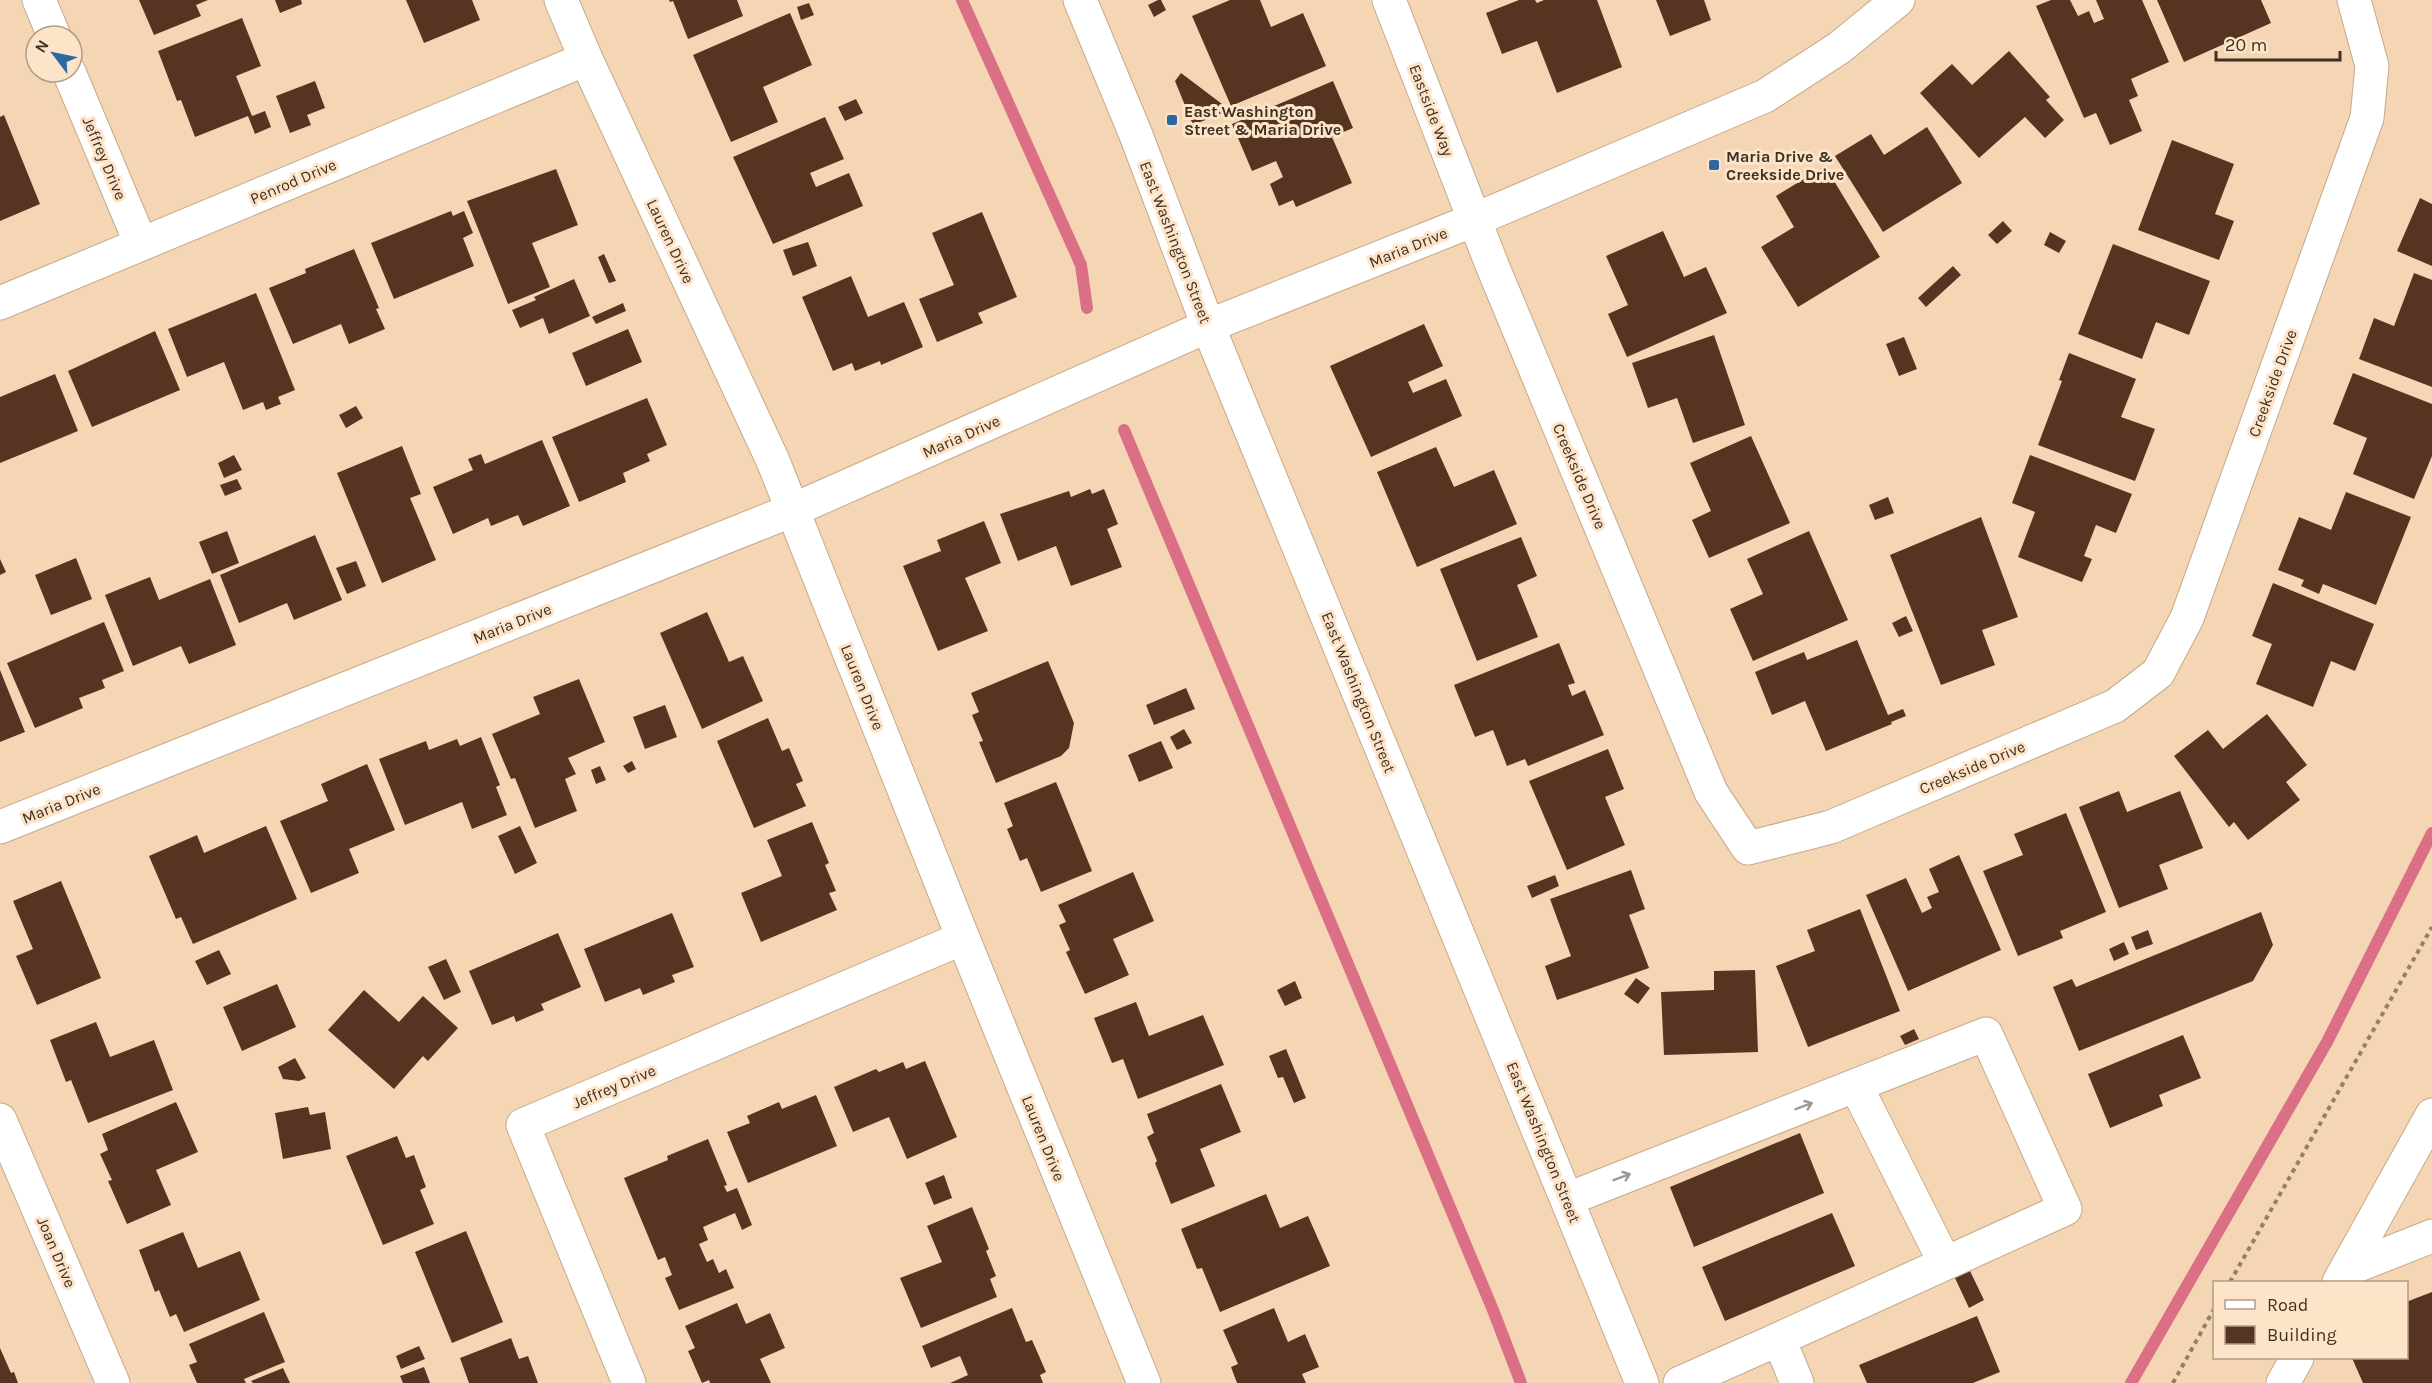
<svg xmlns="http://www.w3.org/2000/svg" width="2432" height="1383" font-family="Karla,sans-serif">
<rect width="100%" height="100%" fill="#f5d6b4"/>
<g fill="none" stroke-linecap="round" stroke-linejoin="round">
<path stroke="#da6f85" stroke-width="12" d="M962,0L1081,265L1087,308
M1124,430L1493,1310L1521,1383
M2131,1383L2327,1042L2432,833"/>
</g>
<path fill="#563422" d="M139,0H208L196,5L201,16L154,35Z
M275,0H301L302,4L280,13Z
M406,0H472L480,20L424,43Z
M669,0H737L743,16L688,39L673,1L670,2Z
M1158,0H1161L1166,10L1154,17L1148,5Z
M1230,0H1260L1271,27L1303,13L1326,66L1231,106L1192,16Z
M1519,0H1535L1537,3L1544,0H1597L1622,67L1557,93L1537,41L1502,54L1486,13Z
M1656,0H1704L1711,20L1670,36Z
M2051,0H2070L2078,16L2089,11L2094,23L2104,19L2096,0H2142L2169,62L2131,79L2138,96L2129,100L2142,131L2110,145L2096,113L2084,118L2036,6Z
M2157,0H2261L2271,23L2184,62Z
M809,3L814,15L801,20L797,7Z
M790,13L812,65L763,87L778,122L731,142L693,55Z
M242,18L261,66L236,76L252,116L265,111L271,127L255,134L248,116L195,137L181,100L177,101L158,51Z
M2009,51L2050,97L2046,100L2064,120L2045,138L2025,117L1979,158L1920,93L1952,64L1972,85Z
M1181,73L1222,104L1225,112L1193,125L1175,81Z
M315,81L325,108L307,115L311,125L290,133L276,96Z
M1333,81L1353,128L1332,137L1352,183L1296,207L1293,200L1279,206L1270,184L1283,177L1276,161L1252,171L1232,124Z
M856,99L863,113L845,121L838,107Z
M4,115L40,204L0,221V117Z
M825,117L844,159L810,173L816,187L849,173L863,206L773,244L733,157Z
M1927,127L1962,183L1883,232L1835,156L1871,134L1884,155Z
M2172,140L2234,164L2215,214L2234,221L2219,260L2138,230Z
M1825,166L1880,257L1798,307L1761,247L1794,227L1776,196Z
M556,169L578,225L532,243L550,287L508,304L467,201Z
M2420,198L2432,204V266L2397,251Z
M451,211L453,216L464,211L473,233L463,238L474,266L394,299L371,243Z
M982,212L1017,297L978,313L983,323L937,342L919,299L954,285L932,233Z
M2003,221L2012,231L1997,244L1988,235Z
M1663,231L1684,277L1706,267L1727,313L1627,357L1608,314L1628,305L1606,256Z
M2050,232L2066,241L2059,253L2044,245Z
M808,242L817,266L793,276L783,250Z
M2113,244L2210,281L2189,335L2156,322L2142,359L2078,334Z
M354,249L379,308L376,309L385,329L349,344L341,324L293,344L269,288L306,273L305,269Z
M604,254L616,281L609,283L598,257Z
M1953,266L1961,275L1926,307L1918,298Z
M2414,273L2432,280V387L2359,359L2374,318L2394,326Z
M851,276L868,317L904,302L923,347L881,365L880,361L855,371L852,363L833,371L802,297Z
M574,279L590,316L549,334L543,318L520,328L512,310L536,300L534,297Z
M256,293L295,390L278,397L281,404L266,410L263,402L243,410L224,362L187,377L168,329Z
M623,303L626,311L596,324L592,317Z
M1424,324L1443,366L1408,382L1413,393L1446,379L1462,416L1371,457L1330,366Z
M628,329L642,362L586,386L572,353Z
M155,331L180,390L92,427L68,371Z
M1714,335L1745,425L1693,443L1677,398L1648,408L1632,363Z
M1904,337L1917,369L1899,376L1886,344Z
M2069,353L2136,379L2121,417L2155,429L2135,481L2038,445L2062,381L2059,380Z
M2353,373L2432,404V456L2414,499L2353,474L2367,438L2333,424Z
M55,374L78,431L0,463V397Z
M647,398L667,445L647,454L650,461L623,473L626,482L579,502L552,437Z
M356,406L363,418L346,428L339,415Z
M1751,436L1790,523L1709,558L1692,520L1711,511L1690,463Z
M542,440L570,506L523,526L518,515L491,526L488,518L453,534L433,487L473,470L468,459L481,454L485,464Z
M402,446L421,494L410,498L436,560L382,583L337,473Z
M1436,447L1454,487L1494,470L1517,524L1417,567L1377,472Z
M234,455L242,470L224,478L218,463Z
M2030,455L2132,494L2116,533L2096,525L2084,556L2092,559L2082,582L2018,557L2035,512L2012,503Z
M237,479L242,489L225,496L220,485Z
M1090,489L1092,494L1104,489L1118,524L1107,529L1122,567L1071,586L1056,546L1018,561L1000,514L1069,491L1071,497Z
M2346,492L2411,517L2376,605L2323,584L2319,594L2301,586L2304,580L2278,570L2299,517L2331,530Z
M1888,497L1894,513L1875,520L1869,505Z
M1981,517L2018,617L1982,630L1995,665L1941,685L1890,555Z
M984,521L1001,563L965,578L988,631L938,651L903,566L941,551L937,540Z
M227,531L239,563L212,574L199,542Z
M1809,531L1848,620L1753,661L1730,609L1763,594L1747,559Z
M315,535L342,600L294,620L287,603L239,623L220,575Z
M1521,537L1537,576L1517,585L1538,637L1477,661L1440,569Z
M76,558L92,599L51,615L35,575Z
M0,559L6,572L0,575Z
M356,561L366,586L347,594L336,568Z
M150,577L159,600L210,579L236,645L189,664L181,646L133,666L105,595Z
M2273,583L2374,624L2355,671L2331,661L2313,707L2256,684L2272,644L2252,636Z
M707,612L729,662L743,656L763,701L702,729L660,633Z
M1906,616L1913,631L1899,637L1892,623Z
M104,622L124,671L102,680L105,688L79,698L83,708L35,728L7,663Z
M1857,640L1888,715L1903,709L1906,716L1891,722L1892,724L1826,751L1805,701L1772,715L1755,672L1804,652L1807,660Z
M1559,643L1575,683L1568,685L1572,696L1585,690L1604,735L1528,766L1525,759L1507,766L1493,730L1475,737L1454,685Z
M1048,661L1074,723L1069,748L1061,756L996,783L979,742L983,741L972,715L979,712L971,693Z
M0,670L25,732L0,742Z
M579,679L605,742L568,758L576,774L565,779L577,811L535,828L515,778L511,779L492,734L540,714L533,697Z
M1186,688L1195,709L1154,725L1146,705Z
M665,705L677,737L645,749L633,717Z
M2267,714L2307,765L2286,782L2300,800L2248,840L2234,822L2229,827L2174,756L2208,730L2223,749Z
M768,718L782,751L789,748L803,781L796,784L806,806L754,828L717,741Z
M1184,729L1192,743L1177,750L1170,737Z
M481,737L500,785L496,787L507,815L472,829L462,802L405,825L379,759L426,741L429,750L457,739L460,746Z
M1161,741L1173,768L1139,782L1128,755Z
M1608,749L1624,789L1605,797L1625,845L1567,870L1529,781Z
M632,761L636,769L628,773L623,766Z
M367,764L395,830L349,849L359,873L311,893L280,821L328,801L321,784Z
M600,766L606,780L596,784L591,770Z
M1056,782L1092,871L1041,892L1027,858L1020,861L1007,829L1013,826L1004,803Z
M2119,791L2127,812L2180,791L2203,848L2159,865L2168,889L2119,908L2079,807Z
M2066,813L2106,912L2060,931L2063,938L2018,956L1983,871L2023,855L2014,834Z
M812,822L829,863L825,865L836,891L829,893L837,910L761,942L741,893L782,876L767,840Z
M266,826L297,899L193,944L181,917L176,919L149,856L197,835L204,853Z
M520,826L537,863L515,874L498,836Z
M1959,855L2001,950L1908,991L1866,895L1906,878L1922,913L1932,908L1927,897L1939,892L1929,869Z
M1631,870L1645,909L1629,915L1649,968L1557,1000L1545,966L1571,956L1550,899Z
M1133,872L1154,921L1113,939L1129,975L1085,994L1066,952L1070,950L1059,925L1066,922L1058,905Z
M1555,875L1559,886L1532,898L1527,886Z
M61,881L101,978L37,1005L16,956L33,949L13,901Z
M1860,909L1900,1011L1808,1047L1776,966L1815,951L1807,930Z
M2261,912L2273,945L2253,981L2079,1051L2053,987L2072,979L2076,987Z
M672,913L694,967L672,975L675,982L643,995L640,988L605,1002L584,949Z
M2148,930L2153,944L2136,950L2131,937Z
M558,933L581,987L541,1004L544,1010L516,1022L514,1016L492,1025L469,971Z
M2124,942L2129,954L2114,961L2109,949Z
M219,950L231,974L207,985L195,961Z
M446,959L461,992L444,1000L428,967Z
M1755,970L1758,1052L1664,1055L1661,992L1714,990V971Z
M1636,978L1650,988L1638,1004L1624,994Z
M1295,981L1302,998L1285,1006L1277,990Z
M277,984L296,1027L242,1051L223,1007Z
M364,990L399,1022L423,996L458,1028L428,1061L423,1056L394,1089L328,1030Z
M1136,1002L1149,1036L1203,1015L1224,1065L1138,1099L1123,1059L1112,1063L1094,1018Z
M96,1022L110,1057L154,1040L173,1090L88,1123L71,1080L66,1082L50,1040Z
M1914,1029L1919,1039L1905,1045L1900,1036Z
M2183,1035L2201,1078L2159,1095L2163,1106L2110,1128L2088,1074Z
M1286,1049L1306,1098L1294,1103L1283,1077L1278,1078L1269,1056Z
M295,1058L306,1078L299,1081L283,1079L278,1067Z
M925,1061L957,1137L907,1159L889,1117L853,1132L834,1087L876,1069L879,1072L903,1062L906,1069Z
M1221,1084L1241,1132L1200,1149L1215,1186L1171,1204L1155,1163L1157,1161L1147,1137L1154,1133L1147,1114Z
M816,1095L837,1146L748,1183L727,1132L750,1123L747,1116L779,1102L782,1109Z
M176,1102L198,1152L156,1170L171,1205L127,1224L108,1181L112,1180L100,1154L108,1150L102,1134Z
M308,1107L310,1115L325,1112L331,1149L283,1159L275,1113Z
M1800,1133L1824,1193L1694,1247L1670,1187Z
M397,1136L406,1158L414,1155L426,1187L420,1190L434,1224L383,1245L346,1156Z
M708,1139L727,1185L724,1186L727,1192L737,1188L752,1225L742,1230L735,1213L703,1227L708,1240L699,1244L707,1262L713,1259L719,1273L726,1269L734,1288L679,1310L665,1278L672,1275L665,1257L658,1260L624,1178L668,1160L667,1156Z
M944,1175L952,1198L934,1205L925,1183Z
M1266,1194L1280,1228L1308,1216L1330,1266L1220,1312L1202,1268L1197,1269L1181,1229Z
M972,1207L989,1249L986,1251L996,1276L990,1279L997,1297L921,1328L900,1278L942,1262L927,1226Z
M1832,1213L1855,1266L1725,1321L1702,1267Z
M466,1231L503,1322L452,1343L415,1252Z
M183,1232L198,1268L240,1251L260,1300L184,1332L176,1314L170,1317L159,1290L155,1292L139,1250Z
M1970,1271L1984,1300L1969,1308L1955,1278Z
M2432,1292V1383H2363L2352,1358H2406V1302Z
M737,1303L746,1324L770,1313L785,1348L760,1359L771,1383H710L709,1380L702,1383L688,1351L695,1348L685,1326Z
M1012,1308L1026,1342L1032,1340L1046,1372L1040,1375L1043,1383H950L968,1375L960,1356L931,1368L922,1346Z
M1274,1308L1288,1342L1305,1334L1319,1367L1302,1374L1306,1383H1237L1231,1367L1238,1364L1223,1330Z
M264,1312L285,1362L244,1379L246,1383H197L189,1365L197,1362L189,1344Z
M1977,1316L2000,1372L1973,1383H1867L1859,1365Z
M511,1338L519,1359L528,1356L538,1383H469L460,1358Z
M419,1346L425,1359L401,1369L396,1356Z
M0,1348L11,1373L14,1372L18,1383H0Z
M424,1367L430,1383H403L400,1376Z
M283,1368L290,1383H253L251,1381Z"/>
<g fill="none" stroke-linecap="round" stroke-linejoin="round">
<g stroke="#c6a989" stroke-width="35">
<path id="minor" d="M39,0L54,36
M561,0L586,59L773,461L963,938L1144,1383
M1389,0L1492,265L1711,792L1748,848L1831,827L2115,706L2158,673L2187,618L2367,118L2372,66L2354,0
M69,72L141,244
M0,303L586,59
M0,827L793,510L1208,326L1474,220L1765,96L1839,48L1898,0
M1856,1086L1945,1263
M0,1120L113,1383
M1568,1199L1986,1034L2065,1209L1779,1339
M2346,1270L2432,1236
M2339,1282L2432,1115
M629,1383L523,1125L963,938
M1680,1383L1779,1339L1797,1383
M2283,1383L2297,1358"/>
</g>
<g stroke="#c6a989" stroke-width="35">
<path id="major" d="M1080,0L1136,135L1208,326L1642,1383"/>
</g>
<path stroke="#947f68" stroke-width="4" stroke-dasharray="4.5 4.5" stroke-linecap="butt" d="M2230,1282L2432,927
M2173,1383L2214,1309"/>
<use href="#minor" stroke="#fff" stroke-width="33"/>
<use href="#major" stroke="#fff" stroke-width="33"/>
</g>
<defs><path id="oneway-shaft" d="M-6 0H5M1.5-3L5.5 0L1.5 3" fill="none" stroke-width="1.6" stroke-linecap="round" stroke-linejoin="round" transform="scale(1.5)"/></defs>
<g stroke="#9e9892">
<use href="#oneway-shaft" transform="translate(1804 1106) rotate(-21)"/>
<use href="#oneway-shaft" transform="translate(1622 1177) rotate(-21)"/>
</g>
<g fill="#2b69a0" stroke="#fde4c9" stroke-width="2">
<rect x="1166" y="114" width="12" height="12" rx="3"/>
<rect x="1708" y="159" width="12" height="12" rx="3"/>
</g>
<g text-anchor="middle" stroke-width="6" stroke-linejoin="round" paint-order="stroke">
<g font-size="16" fill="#3d3124" stroke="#fde4c9">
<text transform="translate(1432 110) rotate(69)" y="6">Eastside Way</text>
<text transform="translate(105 158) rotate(67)" y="6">Jeffrey Drive</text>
<text transform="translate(293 181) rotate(-23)" y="6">Penrod Drive</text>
<text transform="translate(671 241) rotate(65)" y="6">Lauren Drive</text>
<text transform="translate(1176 242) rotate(69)" y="6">East Washington Street</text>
<text transform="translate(1408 247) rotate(-22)" y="6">Maria Drive</text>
<text transform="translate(2272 383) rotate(-70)" y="6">Creekside Drive</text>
<text transform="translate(961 436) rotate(-24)" y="6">Maria Drive</text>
<text transform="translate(1580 476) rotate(67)" y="6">Creekside Drive</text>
<text transform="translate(512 623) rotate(-22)" y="6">Maria Drive</text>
<text transform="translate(863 687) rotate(68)" y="6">Lauren Drive</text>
<text transform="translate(1359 692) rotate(68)" y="6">East Washington Street</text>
<text transform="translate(1972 767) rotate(-23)" y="6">Creekside Drive</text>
<text transform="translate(61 803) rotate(-22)" y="6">Maria Drive</text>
<text transform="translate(614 1086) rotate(-23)" y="6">Jeffrey Drive</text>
<text transform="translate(1044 1138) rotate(68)" y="6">Lauren Drive</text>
<text transform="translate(1544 1142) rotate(68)" y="6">East Washington Street</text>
<text transform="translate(57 1252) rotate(67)" y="6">Joan Drive</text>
</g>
<g font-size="16" font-weight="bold" fill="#3d3124" stroke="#fde4c9" text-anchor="start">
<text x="1184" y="117">East Washington<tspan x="1184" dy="18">Street &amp; Maria Drive</tspan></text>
<text x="1726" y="162">Maria Drive &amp;<tspan x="1726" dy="18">Creekside Drive</tspan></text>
</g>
</g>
<rect x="2213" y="1281" width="195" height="78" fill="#fde4c9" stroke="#b09c87" stroke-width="1.5"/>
<rect x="2225" y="1300" width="30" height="9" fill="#ffffff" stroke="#b09c87" stroke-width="1.5"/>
<text x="2267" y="1311" font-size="18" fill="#3d3124">Road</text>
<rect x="2225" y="1326" width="30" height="18" fill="#563422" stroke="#b09c87" stroke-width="1.5"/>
<text x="2267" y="1341" font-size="18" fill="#3d3124">Building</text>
<g transform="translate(54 54) rotate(302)"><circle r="28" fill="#fde4c9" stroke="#b09c87" stroke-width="1.5"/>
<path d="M0-4.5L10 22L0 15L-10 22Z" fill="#2b69a0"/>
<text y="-9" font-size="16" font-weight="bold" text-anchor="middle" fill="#3d3124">N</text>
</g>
<path d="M2216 51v9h124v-9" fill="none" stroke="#3d3124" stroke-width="3"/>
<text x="2225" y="51" font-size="18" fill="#3d3124" stroke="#fde4c9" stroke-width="4.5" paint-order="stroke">20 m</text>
</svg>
